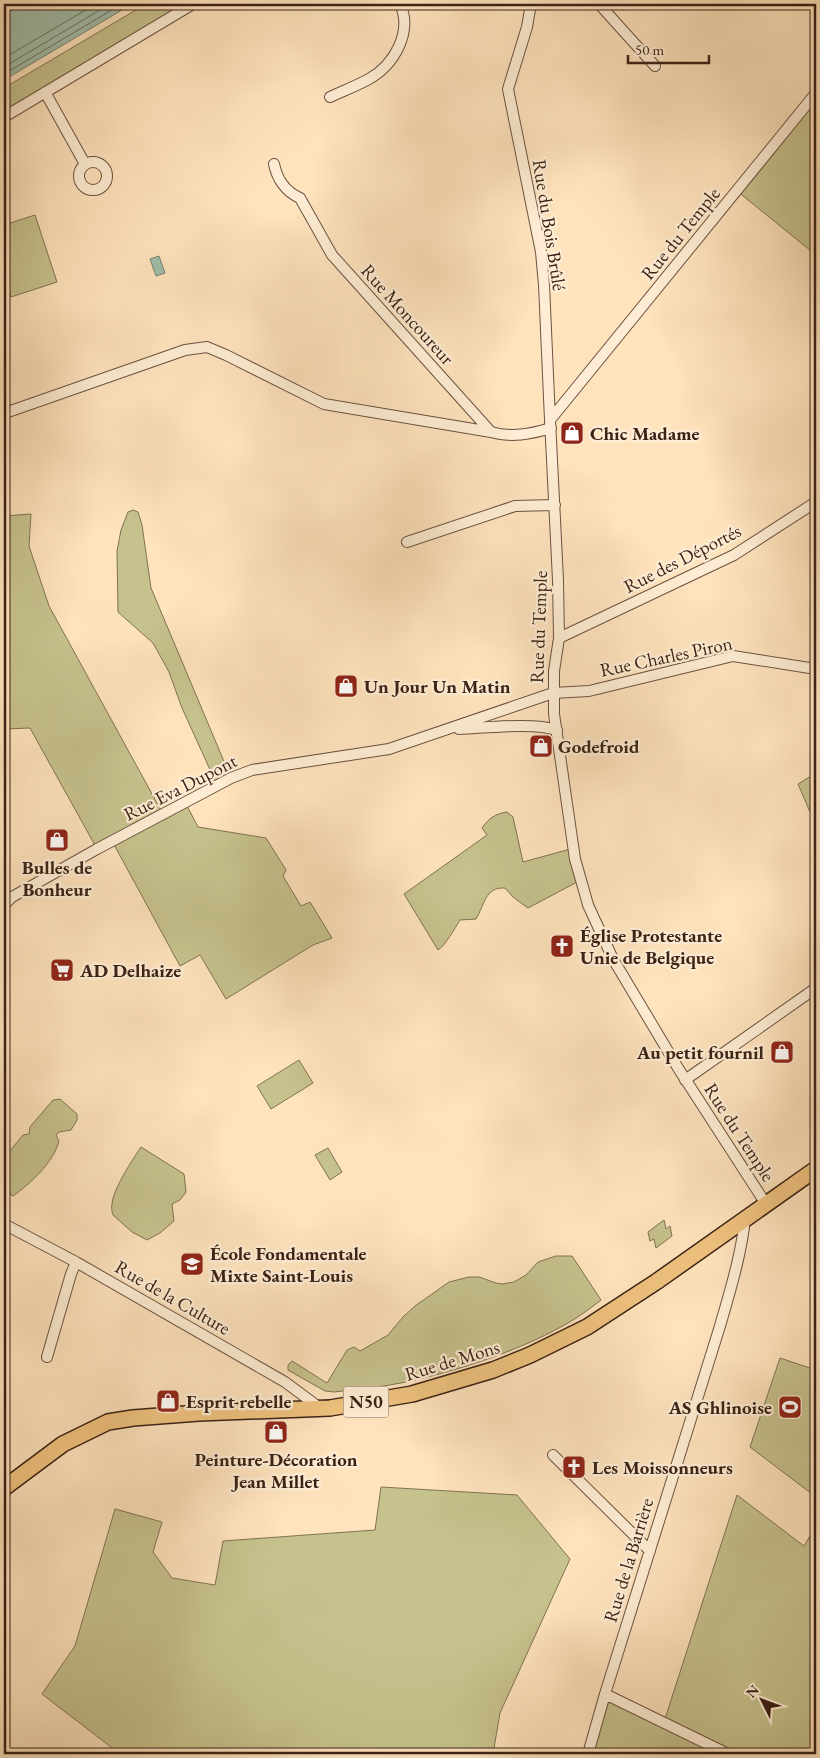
<svg xmlns="http://www.w3.org/2000/svg" width="820" height="1758" font-family="'EB Garamond',serif">
<rect width="100%" height="100%" fill="#fee3bd"/>
<filter id="stains"><feTurbulence type="fractalNoise" baseFrequency=".004" numOctaves="4"/><feColorMatrix values="0 0 0 0 .2 0 0 0 0 .09 0 0 0 0 .02 0 0 0 .5 -.17"/></filter>
<radialGradient id="worn" r=".72"><stop offset=".6" stop-color="#630" stop-opacity="0"/><stop offset="1" stop-color="#630" stop-opacity=".3"/></radialGradient>
<path fill="#c6c28d" stroke="#807252" d="M146,4H193L4,117V88Z
M816,93V255L737,191Z
M35,215L57,282L11,297L4,274V225Z
M133,510L138,512L142,525L151,588L231,778L217,785L182,708L169,672L153,643L118,612L117,551L121,530L128,512Z
M31,514L29,546L49,606L163,814L185,802L198,827L266,838L286,870L283,876L301,906L310,902L332,938L313,945L226,999L200,955L180,966L112,841L97,849L30,728L4,729V516Z
M816,773L814,808L810,812L798,784Z
M507,812L513,817L523,862L574,848L581,880L528,908L513,897L505,888C485,887 485,904 476,919L460,920C455,928 445,946 438,950L404,894L487,835L482,828C489,818 495,814 507,812Z
M299,1060L313,1083L271,1109L257,1086Z
M60,1099L77,1114V1120L71,1130L59,1132L56,1135L59,1141C53,1163 31,1183 13,1196L4,1190V1158L23,1135L29,1134L30,1127L53,1100Z
M141,1147L184,1174L186,1192L180,1200L172,1204L174,1221L160,1233L147,1240L132,1232L113,1215C112,1212 111,1207 112,1204C113,1189 133,1159 141,1147Z
M328,1148L342,1172L330,1180L315,1155Z
M664,1220L666,1229L670,1226L672,1236L656,1248L654,1239L650,1241L648,1232Z
M556,1256H572L601,1300C592,1307 583,1314 573,1320C525,1349 461,1370 406,1382C383,1387 358,1389 334,1392L325,1391L288,1370V1365L292,1361L327,1383L347,1350L354,1347L360,1351L388,1335L403,1317L415,1306L449,1282L469,1277H479L496,1283L502,1284L514,1282L526,1275L538,1262Z
M780,1358L816,1370V1497L750,1447Z
M381,1487L517,1495L570,1559L500,1713L493,1754H120L42,1694L75,1646L115,1509L162,1522L153,1552L172,1578L215,1585L223,1541L375,1530Z
M737,1495L804,1546L816,1526V1754H728L712,1747L707,1754H588L605,1694L664,1722Z"/>
<path fill="#a1bfac" stroke="#788070" d="M23,4H132L4,80V15Z
M159,256L165,273L156,276L150,259Z"/>
<g fill="none" stroke-linecap="round" stroke-linejoin="round">
<path stroke="#6e7061" stroke-width="1" d="M4,58L96,4
M4,67L110,4
M4,74L122,4"/>
<g stroke="#6c5240" stroke-width="12">
<path id="street" d="M531,4L527,27L508,89L541,252L544,285L550,420
M599,4L655,66
M45,92L85,164
M330,97C343,91 356,86 369,79C394,65 413,32 400,4
M4,117L193,4
M79 176a14 14 0 1 1 28 0a14 14 0 1 1-28 0Z
M274,164C277,179 286,192 300,198L332,255L491,432C511,438 531,434 551,428
M5,413L185,350L207,347L226,355L324,404L491,432
M407,542L515,506L555,505
M559,638L734,555L816,502
M459,729C485,728 534,722 557,730
M4,905L12,897L97,849L231,778L252,770L389,749L553,693L589,691L733,656L816,669
M685,1080L816,988
M766,1204L678,1068L613,959L588,905L585,894L575,859L554,714V671L559,638L558,580L550,420L816,93
M4,1224L76,1262L285,1382L320,1408
M47,1357L71,1274L76,1262
M553,1455L650,1551
M588,1754L605,1694
M728,1754L605,1694L720,1326C730,1291 741,1256 745,1219"/>
</g>
<g stroke="#3b2116" stroke-width="18">
<path id="primary" d="M4,1488L63,1444L108,1422L133,1418L199,1413L330,1408L412,1394L493,1370L530,1355L587,1327L656,1282L816,1169"/>
</g>
<use href="#street" stroke="#feedd4" stroke-width="10"/>
<use href="#primary" stroke="#efc27e" stroke-width="15"/>
</g>
<defs>
<g id="shop-square" transform="scale(1.25)"><rect x="-9" y="-9" width="18" height="18" rx="4" fill="#8f2418" stroke="#feedd4"/><path d="M-5-2.5h2.3a2.7 3.5 0 0 1 5.4 0H5L5.5 6h-11ZM-1.5-2.5h3a1.5 2.3 0 0 0-3 0Z" fill="#fff"/></g>
<g id="church-square" transform="scale(1.25)"><rect x="-9" y="-9" width="18" height="18" rx="4" fill="#8f2418" stroke="#feedd4"/><path d="M-1.2-6h2.4v3.5h3.3v2.4h-3.3V6h-2.4V-.1h-3.3v-2.4h3.3Z" fill="#fff"/></g>
<g id="supermarket-square" transform="scale(1.25)"><rect x="-9" y="-9" width="18" height="18" rx="4" fill="#8f2418" stroke="#feedd4"/><path d="M-6-5.5h2.5l.6 2H6L4.5 2H-2.5L-4.4-4H-6ZM-1.5 3.2a1.3 1.3 0 1 0 .1 0ZM3 3.2a1.3 1.3 0 1 0 .1 0Z" fill="#fff"/></g>
<g id="school-square" transform="scale(1.25)"><rect x="-9" y="-9" width="18" height="18" rx="4" fill="#8f2418" stroke="#feedd4"/><path d="M0-5L7-2L0 1L-7-2ZM-4 1L0 2.5L4 1V4Q0 6-4 4Z" fill="#fff"/></g>
<g id="stadium-square" transform="scale(1.25)"><rect x="-9" y="-9" width="18" height="18" rx="4" fill="#8f2418" stroke="#feedd4"/><path d="M0-5a6.5 5 0 1 0 0 10a6.5 5 0 1 0 0-10ZM-3.5-1.8h7v3.6h-7Z" fill="#fff"/></g>
</defs>
<g fill-rule="evenodd">
<use href="#shop-square" x="572" y="433"/>
<use href="#shop-square" x="346" y="686"/>
<use href="#shop-square" x="541" y="746"/>
<use href="#shop-square" x="57" y="840"/>
<use href="#church-square" x="562" y="946"/>
<use href="#supermarket-square" x="62" y="970"/>
<use href="#shop-square" x="782" y="1052"/>
<use href="#school-square" x="192" y="1264"/>
<use href="#shop-square" x="168" y="1401"/>
<use href="#stadium-square" x="790" y="1407"/>
<use href="#shop-square" x="276" y="1432"/>
<use href="#church-square" x="574" y="1467"/>
</g>
<g text-anchor="middle" stroke-width="4.5" stroke-linejoin="round" paint-order="stroke">
<rect fill="#feedd4" stroke="#765e4f" stroke-width="1" x="343.5" y="1386.5" width="45" height="31" rx="4"/>
<g font-size="18" font-weight="bold" fill="#3b2116">
<text x="366" y="1408">N50</text>
</g>
<g font-size="19" fill="#3b2116" stroke="#feedd4">
<text transform="translate(550 225) rotate(81)" y="7">Rue du Bois Brûlé</text>
<text transform="translate(680 233) rotate(-51)" y="7">Rue du Temple</text>
<text transform="translate(408 314) rotate(48)" y="7">Rue Moncoureur</text>
<text transform="translate(682 558) rotate(-27)" y="7">Rue des Déportés</text>
<text transform="translate(538 627) rotate(-88)" y="7">Rue du Temple</text>
<text transform="translate(666 656) rotate(-12)" y="7">Rue Charles Piron</text>
<text transform="translate(180 787) rotate(-27)" y="7">Rue Eva Dupont</text>
<text transform="translate(740 1132) rotate(57)" y="7">Rue du Temple</text>
<text transform="translate(173 1297) rotate(30)" y="7">Rue de la Culture</text>
<text transform="translate(452 1360) rotate(-17)" y="7">Rue de Mons</text>
<text transform="translate(628 1560) rotate(-73)" y="7">Rue de la Barrière</text>
</g>
<g font-size="19" font-weight="bold" fill="#3b2116" stroke="#feedd4" text-anchor="start">
<text x="590" y="440">Chic Madame</text>
<text x="364" y="693">Un Jour Un Matin</text>
<text x="558" y="753">Godefroid</text>
<text x="57" y="874" text-anchor="middle">Bulles de<tspan x="57" dy="22">Bonheur</tspan></text>
<text x="580" y="942">Église Protestante<tspan x="580" dy="22">Unie de Belgique</tspan></text>
<text x="80" y="977">AD Delhaize</text>
<text x="764" y="1059" text-anchor="end">Au petit fournil</text>
<text x="210" y="1260">École Fondamentale<tspan x="210" dy="22">Mixte Saint-Louis</tspan></text>
<text x="186" y="1408">Esprit rebelle</text>
<text x="772" y="1414" text-anchor="end">AS Ghlinoise</text>
<text x="276" y="1466" text-anchor="middle">Peinture-Décoration<tspan x="276" dy="22">Jean Millet</tspan></text>
<text x="592" y="1474">Les Moissonneurs</text>
</g>
</g>
<rect width="820" height="1758" fill="none" stroke="#fee3bd" stroke-width="20"/>
<rect x="5" y="5" width="810" height="1748" fill="none" stroke="#3b2116" stroke-width="2.5"/>
<rect x="10" y="10" width="800" height="1738" fill="none" stroke="#3b2116"/>
<g transform="translate(762 1700) rotate(312)" stroke="#feedd4" stroke-width="4" paint-order="stroke">
<path d="M0-4L9 19L0 12L-9 19Z" fill="#3b2116"/>
<text y="-8" font-size="14" font-weight="bold" text-anchor="middle" fill="#3b2116">N</text>
</g>
<path d="M628 55v8h81v-8" fill="none" stroke="#3b2116" stroke-width="2.5"/>
<text x="635" y="55" font-size="15" fill="#3b2116" stroke="#feedd4" stroke-width="4" paint-order="stroke">50 m</text>
<rect width="100%" height="100%" filter="url(#stains)"/>
<rect width="100%" height="100%" fill="url(#worn)"/>
</svg>
